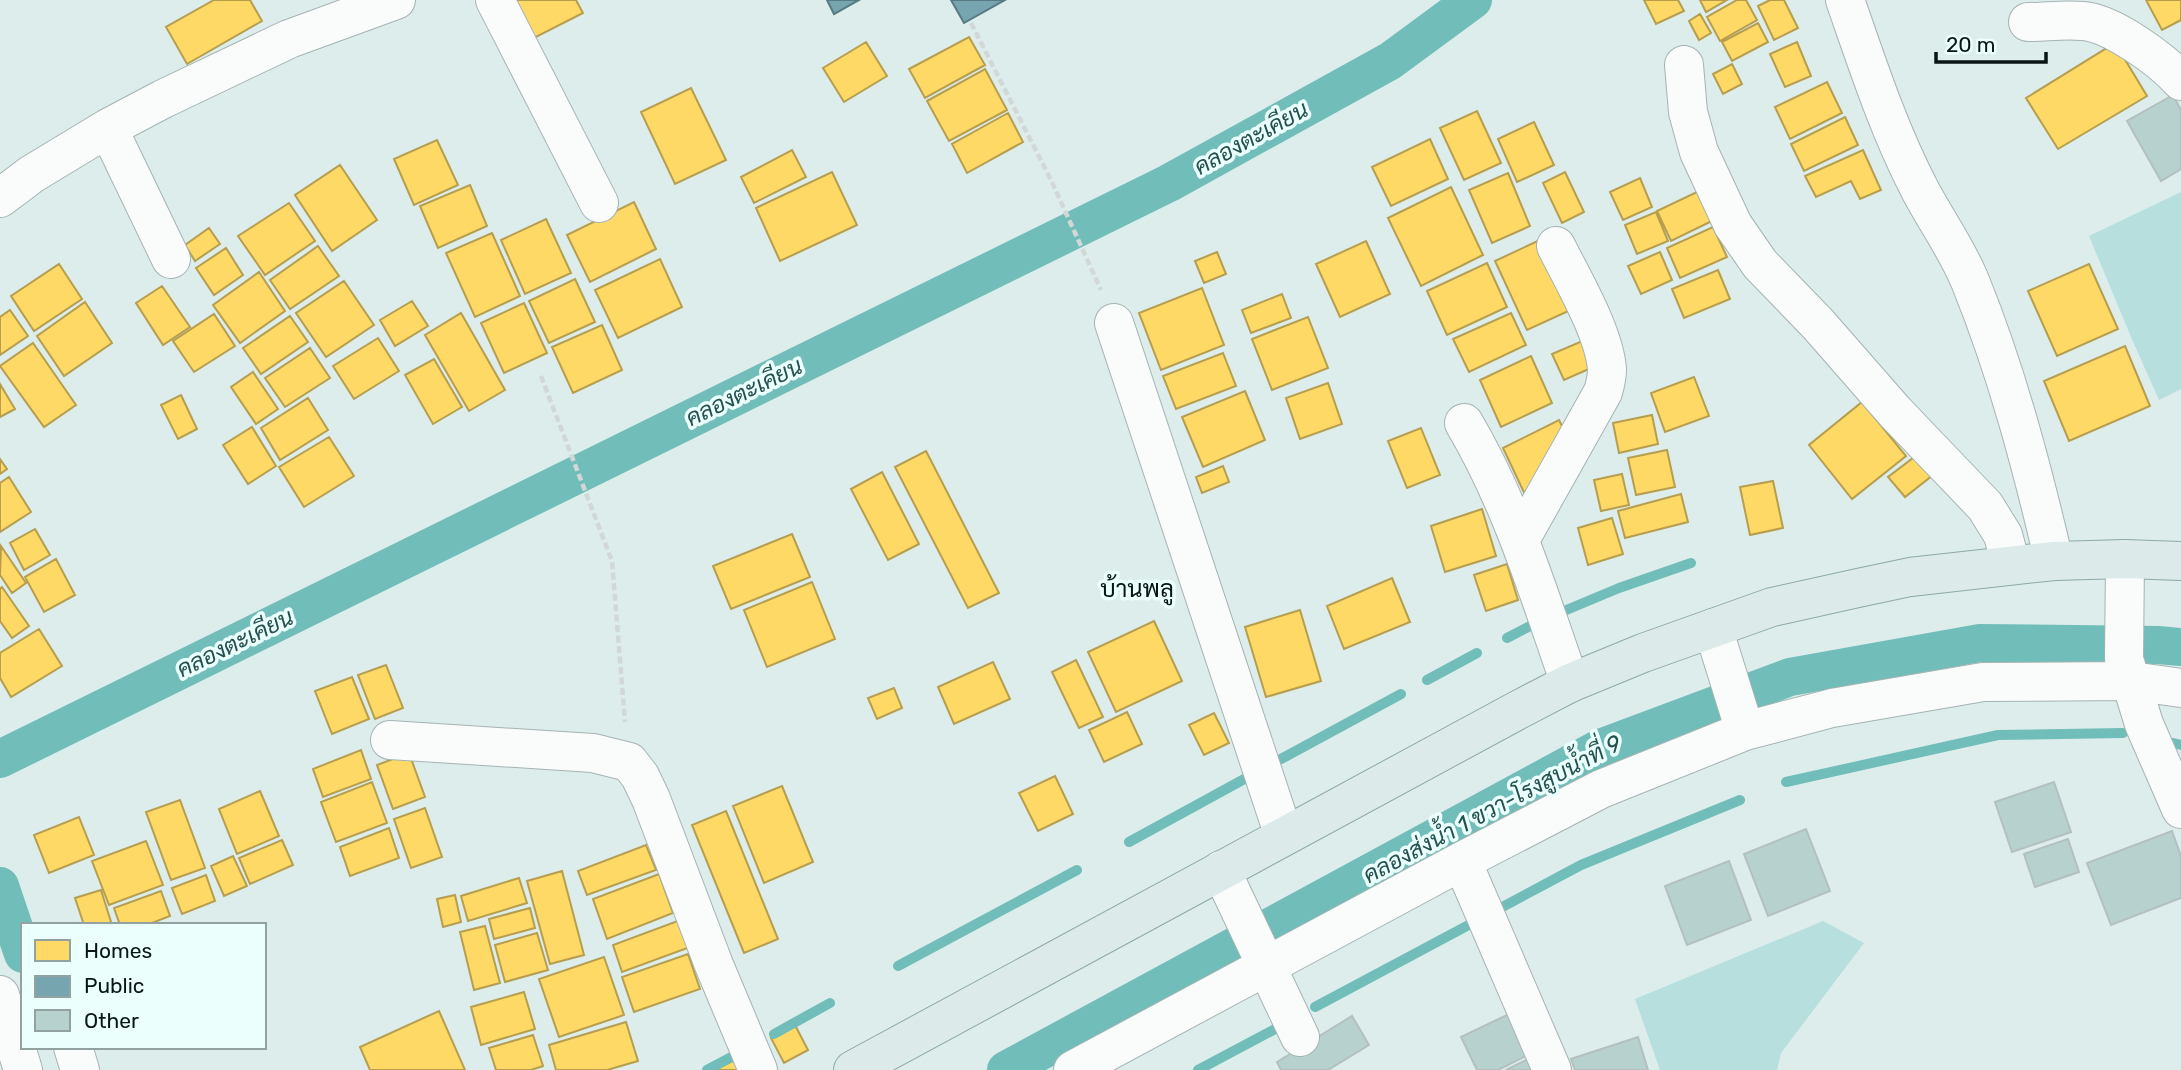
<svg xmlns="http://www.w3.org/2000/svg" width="2181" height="1070" font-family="Rubik,Sarabun,sans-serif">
<rect width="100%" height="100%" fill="#dcedec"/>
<path fill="#b7dfdd" d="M2181,192V389L2159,400L2131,337L2089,236Z
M1823,921L1864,943L1781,1053L1777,1070H1660L1635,999Z"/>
<path fill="#ffd966" stroke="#b69e4e" stroke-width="2" d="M214,0H250L262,21L187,64L166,27Z
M513,0H576L583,13L532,39Z
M1644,0H1678L1684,11L1656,24Z
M1700,0H1727L1706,12Z
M1737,0H1746L1757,20L1720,41L1707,17Z
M1770,0H1784L1798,28L1774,40L1758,6Z
M2146,0H2181V20L2162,30Z
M1700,14L1711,33L1699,40L1689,21Z
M1758,23L1768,42L1732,61L1722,42Z
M969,37L985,65L925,98L909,69Z
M866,42L887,76L844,102L823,68Z
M1797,42L1811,76L1785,87L1770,54Z
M2115,43L2147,96L2058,149L2026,98Z
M1732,64L1742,84L1723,94L1713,74Z
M985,69L1007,110L949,141L927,101Z
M1827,82L1842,113L1790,139L1775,107Z
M691,88L726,160L675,184L641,112Z
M1477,111L1501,163L1464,180L1440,128Z
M1008,113L1023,142L967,173L952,144Z
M1845,117L1858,145L1804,171L1791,144Z
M1534,122L1554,165L1517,182L1498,139Z
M1430,139L1448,179L1391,206L1372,167Z
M437,140L458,185L414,205L394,159Z
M792,150L806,177L754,203L741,177Z
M1863,150L1881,190L1860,199L1851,181L1816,197L1805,176Z
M340,165L377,220L332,251L295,195Z
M832,172L857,225L780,261L756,208Z
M1565,172L1584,212L1562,223L1543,183Z
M1508,173L1530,226L1492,243L1469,190Z
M1640,178L1652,207L1623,220L1610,192Z
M470,185L487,226L438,248L420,206Z
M1451,187L1483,255L1421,286L1388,218Z
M1701,190L1714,220L1671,241L1657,211Z
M634,202L656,249L590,282L567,235Z
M289,203L315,241L265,275L238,236Z
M1656,212L1668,241L1637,254L1625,225Z
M546,219L571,273L525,294L501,240Z
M1713,227L1727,257L1680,278L1667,248Z
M209,228L220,244L195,261L185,245Z
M492,233L520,296L475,317L446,253Z
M1542,239L1575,308L1527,330L1495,261Z
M1366,241L1390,294L1340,317L1316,264Z
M318,246L339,276L290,309L270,280Z
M226,248L243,275L214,295L196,268Z
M1217,252L1226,274L1204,283L1195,261Z
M1660,252L1672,280L1641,294L1628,266Z
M660,259L682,307L618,338L595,290Z
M1487,263L1507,307L1447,335L1427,291Z
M59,264L82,299L34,331L11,296Z
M2089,264L2118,329L2057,356L2028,291Z
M1718,270L1730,299L1684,318L1672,289Z
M259,272L285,311L240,343L213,305Z
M575,279L595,322L549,343L529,301Z
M344,281L374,325L326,357L296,313Z
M162,286L190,327L163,345L136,303Z
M1202,288L1224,345L1161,370L1139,313Z
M1282,294L1291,318L1251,333L1242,310Z
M412,301L428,326L395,346L380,320Z
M85,302L112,343L64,376L37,336Z
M524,303L547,353L504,373L481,323Z
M10,310L28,336L0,355V317Z
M461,313L505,390L469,411L425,335Z
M1511,313L1526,345L1469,372L1453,339Z
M214,314L235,346L194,372L173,341Z
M290,316L308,342L261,374L243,348Z
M1308,317L1328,368L1272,390L1252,339Z
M602,325L622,370L573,393L552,347Z
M378,338L399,371L354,399L333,366Z
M1587,339L1598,365L1564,380L1552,354Z
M33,343L76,405L44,427L0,366Z
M2125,346L2150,406L2069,441L2044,381Z
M310,348L330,378L285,407L265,378Z
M1223,353L1236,386L1176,409L1163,376Z
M1531,356L1552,403L1501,427L1480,380Z
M434,359L462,407L433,424L405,375Z
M253,372L278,409L256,424L231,387Z
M1694,377L1709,416L1665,432L1651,393Z
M1328,383L1342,424L1300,439L1286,398Z
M0,384L15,409L0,417Z
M1245,391L1265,440L1203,467L1182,417Z
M181,395L197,429L178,439L161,405Z
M308,398L328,430L280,460L261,428Z
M1862,402L1906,456L1852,499L1809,445Z
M1652,415L1658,444L1619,453L1613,423Z
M1559,420L1567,436L1529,503L1503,448Z
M252,427L276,466L248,484L223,445Z
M1421,428L1440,475L1407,488L1388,441Z
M329,437L354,476L304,507L279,467Z
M1667,450L1675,487L1636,495L1628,458Z
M926,451L999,593L968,608L895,467Z
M1917,455L1933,475L1905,497L1888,477Z
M0,459L7,469L0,474Z
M1223,466L1229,482L1202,493L1196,477Z
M882,472L919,544L888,560L851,489Z
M1622,474L1629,505L1601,511L1594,480Z
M9,477L31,512L0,532V483Z
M1773,481L1783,528L1750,535L1740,487Z
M1681,494L1688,522L1625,538L1618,511Z
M1482,509L1496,556L1445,572L1431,526Z
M1612,518L1623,554L1588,565L1578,528Z
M35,529L50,555L24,570L10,543Z
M792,534L810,577L731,609L713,566Z
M1,546L26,583L12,593L0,575Z
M56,559L75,595L44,612L25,577Z
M1507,564L1518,600L1486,611L1474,575Z
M1392,578L1410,622L1344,649L1327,606Z
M812,582L835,639L767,667L744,610Z
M2,587L29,626L12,638L0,621V589Z
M1300,610L1321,681L1266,697L1245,627Z
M1154,621L1182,681L1116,712L1088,652Z
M39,629L62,666L11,697L0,678V653Z
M1076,660L1103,717L1079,728L1052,672Z
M993,662L1010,699L954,724L938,687Z
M386,665L403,708L375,719L358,675Z
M352,677L369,719L332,734L315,691Z
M894,688L902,708L877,719L868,698Z
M1127,712L1142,744L1104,762L1089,730Z
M1214,713L1229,743L1204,755L1189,725Z
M361,750L371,779L323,797L313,769Z
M409,753L425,797L393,809L377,765Z
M1055,776L1073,814L1038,831L1019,793Z
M372,782L387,823L336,842L321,802Z
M782,786L813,862L764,883L733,806Z
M260,791L279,836L237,854L219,809Z
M180,800L205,868L171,880L146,812Z
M425,808L442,857L411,868L394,819Z
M726,811L778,939L744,953L692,825Z
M79,817L94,855L49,873L34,835Z
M389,828L399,858L350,876L340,847Z
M282,840L293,865L250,884L239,858Z
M146,841L163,885L109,905L92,861Z
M646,845L656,870L587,895L578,871Z
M233,856L247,886L224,896L211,866Z
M562,871L584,955L550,964L527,881Z
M659,874L673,913L607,939L593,899Z
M206,875L215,901L182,914L172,888Z
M519,878L527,903L468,921L461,896Z
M101,890L112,925H84L75,898Z
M161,891L170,916L147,925H120L114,908Z
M455,895L461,922L443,927L437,899Z
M530,908L535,928L494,939L489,919Z
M683,919L693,946L622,972L613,945Z
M485,926L500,983L474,990L460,932Z
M537,933L548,970L505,982L495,945Z
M688,954L700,989L634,1012L622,977Z
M604,957L624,1015L559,1037L539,979Z
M524,992L535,1029L481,1045L471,1007Z
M439,1011L465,1070H370L360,1047Z
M626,1022L638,1061L607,1070H556L549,1045Z
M795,1025L808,1050L784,1063L771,1038Z
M533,1035L543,1066L531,1070H496L489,1048Z
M740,1057L746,1070H715Z"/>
<path fill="#76a5af" stroke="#567a81" stroke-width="2" d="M827,0H859L834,14Z
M951,0H1005L964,23Z"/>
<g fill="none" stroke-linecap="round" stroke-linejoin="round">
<path stroke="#71bdb9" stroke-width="10" d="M1564,611L1619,588L1691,563
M1507,638L1536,623
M1427,680L1477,653
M2173,743L2181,745
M1281,759L1401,694
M1786,782L1998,735L2123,733
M1129,842L1248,777
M898,966L1077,870
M1315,1007L1581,865L1740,800
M774,1034L830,1003
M707,1070L739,1053
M1198,1070L1277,1028"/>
<path stroke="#71bdb9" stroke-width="38" d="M0,759L1169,183L1390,61L1473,0
M0,886L23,954
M1006,1070L1600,748L1790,677L1980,643L2158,645L2181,647"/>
</g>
<path fill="#b7d1cf" stroke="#b3c0bf" stroke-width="2" d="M2173,95L2181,110V169L2161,181L2127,121Z
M2054,782L2071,832L2012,852L1995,802Z
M1806,829L1830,891L1768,916L1744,854Z
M2172,831L2181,856V898L2111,925L2087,863Z
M2068,839L2079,872L2035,887L2024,854Z
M1729,861L1751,920L1687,945L1665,886Z
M1509,1014L1528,1055L1498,1070H1477L1461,1037Z
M1352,1016L1369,1045L1328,1070H1281L1277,1062Z
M1638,1037L1648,1070H1575L1571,1059Z
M1530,1058L1536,1070H1506Z"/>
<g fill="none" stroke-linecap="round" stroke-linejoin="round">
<g stroke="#a5b3b2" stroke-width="40">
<path id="minor" d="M495,0L599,203
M1845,0C1867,63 1888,128 1919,188C1935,219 1957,249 1970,281C2007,372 2032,467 2054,561
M2028,22C2046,22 2065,19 2083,21C2112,23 2162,60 2181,81
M1684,65L1688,112L1699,152L1733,225L1760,264L1818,324L1895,412L1985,506L2003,535L2011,565
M108,128L171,259
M0,198L32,174L108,128L163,99L289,39L396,0
M1114,323L1284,836
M1464,423C1512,504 1539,595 1570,683
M1520,540L1603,392C1605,385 1607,377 1607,370C1605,334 1573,280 1556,246
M2125,559L2124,659L2144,724L2181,809
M1713,628L1745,731
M390,740L593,753L629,762L640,776L651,799L714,965L758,1070
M1462,861L1552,1070
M1221,870L1300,1037
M0,995L23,1070
M73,1047L80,1070
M1073,1070L1462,861L1601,789L1745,731L1832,708L1983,682L2131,681L2181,688"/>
</g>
<g stroke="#8ca9a8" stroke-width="40">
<path id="major" d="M853,1070L1518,710L1570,683L1643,653L1772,607L1858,588L1910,577L2054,561L2125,559L2181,561"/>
</g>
<path stroke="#d2d7d7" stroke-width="4.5" stroke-dasharray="7 3.5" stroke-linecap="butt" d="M971,23L1051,180L1101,290
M541,376L612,561L625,722"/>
<use href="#minor" stroke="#fafcfc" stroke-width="38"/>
<use href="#major" stroke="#dceae9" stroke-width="38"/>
</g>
<g text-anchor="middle" stroke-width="7" stroke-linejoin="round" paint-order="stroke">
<g font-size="23" font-style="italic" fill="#24514f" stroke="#ebfffd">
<text transform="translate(1251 138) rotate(-29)" y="8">คลองตะเคียน</text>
<text transform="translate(744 392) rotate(-26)" y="8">คลองตะเคียน</text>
<text transform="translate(235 643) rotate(-26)" y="8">คลองตะเคียน</text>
<text transform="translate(1492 809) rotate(-28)" y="8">คลองส่งน้ำ 1 ขวา-โรงสูบน้ำที่ 9</text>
</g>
<g font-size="24" fill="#0a1615" stroke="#ebfffd">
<text x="1137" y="597">บ้านพลู</text>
</g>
</g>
<rect x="21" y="923" width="245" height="126" fill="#ebfffd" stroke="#91a2a0" stroke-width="2"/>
<rect x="35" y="940" width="35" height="21" fill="#ffd966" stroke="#91a2a0" stroke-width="2"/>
<text x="84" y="958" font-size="21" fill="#0a1615">Homes</text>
<rect x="35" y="976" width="35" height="21" fill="#76a5af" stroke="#91a2a0" stroke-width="2"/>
<text x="84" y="993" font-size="21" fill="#0a1615">Public</text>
<rect x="35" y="1010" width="35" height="21" fill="#b7d1cf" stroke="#91a2a0" stroke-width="2"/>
<text x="84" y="1028" font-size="21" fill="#0a1615">Other</text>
<path d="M1936 52v10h110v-10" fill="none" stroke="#0a1615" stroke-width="3.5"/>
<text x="1946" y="52" font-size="21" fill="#0a1615" stroke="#ebfffd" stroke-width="5" paint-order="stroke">20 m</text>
</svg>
